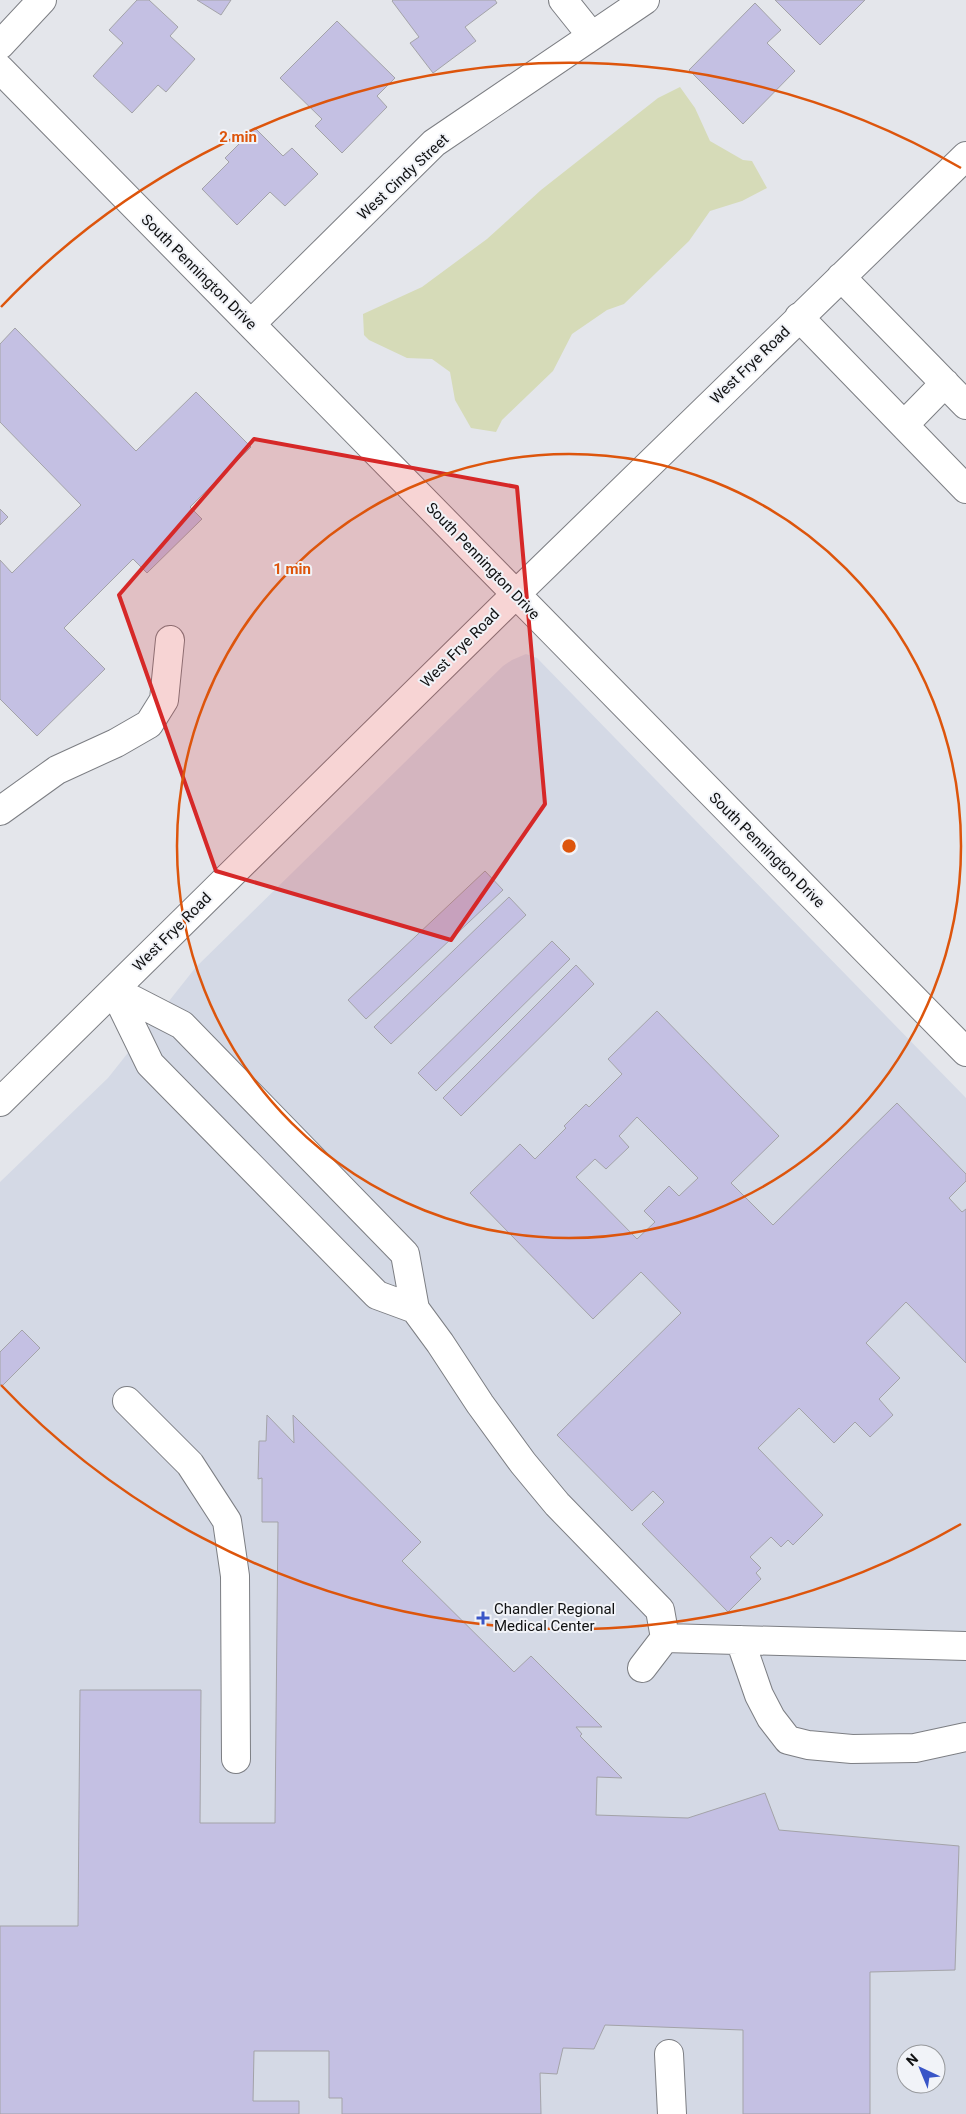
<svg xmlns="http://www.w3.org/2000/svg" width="966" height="2114" font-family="Roboto,sans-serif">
<rect width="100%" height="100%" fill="#e4e6eb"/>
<path fill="#d4d9e5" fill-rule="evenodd" d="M526,654L537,658L966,1098V2114H0V1182L108,1078L196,967L503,666L512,660ZM906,2054H936V2084H906Z"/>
<path fill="#d6dbb8" d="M680,87L695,108L710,141L743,160L752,161L767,188L742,201L710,211L689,241L624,304L607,310L572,334L553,371L502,420L496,432L471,428L455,400L450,372L432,359L407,358L369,340L364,335L363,314L422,287L487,239L541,190L658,98Z"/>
<path fill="#c4c0e3" stroke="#a3a3a8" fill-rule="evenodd" d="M137,0H149L178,27L170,36L195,59L166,92L158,85L132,113L93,76L123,43L109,30Z
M197,0H231L221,15Z
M393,0H495L497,3L465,27L476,41L433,73L410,43L419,37L392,1Z
M775,0H865L820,45Z
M755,3L781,30L767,43L795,71L743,124L689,70Z
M337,21L395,78L377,96L387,107L342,153L315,126L322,119L280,78Z
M255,128L283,156L292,148L318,174L285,206L270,192L237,225L202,189L229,162L225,158Z
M15,328L136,451L196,392L251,447L190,507L202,519L147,573L133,559L64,628L105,669L37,736L0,699V560L12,573L81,505L0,422V344Z
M0,509L8,517L0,525Z
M485,871L503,890L366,1019L348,1000Z
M509,897L526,915L391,1044L374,1027Z
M552,941L570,959L436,1091L418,1073Z
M576,965L594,984L461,1116L443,1098Z
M657,1011L779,1136L731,1183L773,1225L897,1103L966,1174V1181L949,1198L962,1212L966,1209V1363L906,1302L866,1343L900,1378L879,1399L893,1415L870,1437L855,1422L834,1443L799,1408L758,1448L823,1515L793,1545L788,1540L781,1547L771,1537L750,1557L761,1568L756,1573L761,1579L728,1612L642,1524L664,1502L653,1491L632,1511L557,1435L681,1313L641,1272L593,1319L470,1193L520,1144L535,1159L566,1128L564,1126L586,1104L589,1107L622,1074L608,1059ZM637,1117L698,1178L679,1196L669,1186L644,1211L655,1222L637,1239L576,1177L595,1159L606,1169L629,1147L619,1136Z
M22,1330L40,1348L2,1386L0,1384V1352Z
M267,1415L294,1443L293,1415L421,1542L402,1561L514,1672L531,1656L602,1727H576L582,1734L580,1736L622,1778L597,1777L596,1815L688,1818L765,1793L779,1830L959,1846L955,1970L870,1972V2114H743V2030L605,2025L594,2049L563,2048L557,2074L540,2073L541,2114H342V2098H329V2051H254L253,2101H299V2114H0V1926H78L80,1690H201L200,1823H275L278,1522H262V1478L258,1479L259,1441H266Z"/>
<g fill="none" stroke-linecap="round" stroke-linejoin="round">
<g stroke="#7c7e83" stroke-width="30">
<path id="minor" d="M563,0L591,35
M0,45L42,0
M0,69L966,1052
M841,277L966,405
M799,317L966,489
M251,324L434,143L645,0
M904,425L945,383
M0,811L57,770L116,743L149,724L164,700L170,640
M114,990L182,1025L405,1254L415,1309L440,1343L480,1404L523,1463L557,1504L660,1610L665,1638L642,1668
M114,990L150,1064L377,1295L415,1309
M0,1102L516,594L966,156
M127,1401L190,1464L227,1521L235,1576L236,1759
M665,1638L966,1646
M740,1640L759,1695L771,1718L788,1740L808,1745L852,1749L915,1748L966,1737
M669,2054L672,2114"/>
</g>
<use href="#minor" stroke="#fff" stroke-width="28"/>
</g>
<path fill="#d62828" fill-opacity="0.2" stroke="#d62828" stroke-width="4" stroke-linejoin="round" d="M254,439L517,487L545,804L451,940L216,871L119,595Z"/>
<g fill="none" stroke="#dd550c" stroke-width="2.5">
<circle cx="569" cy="846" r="392"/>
<path d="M961 1524A783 783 0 0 1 1 1385M1 307A783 783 0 0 1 961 168"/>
</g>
<path fill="#3955c7" stroke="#f1f3f8" stroke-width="2" d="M480.5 1610.5h5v5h5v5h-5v5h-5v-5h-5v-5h5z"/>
<g text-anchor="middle" stroke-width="4" stroke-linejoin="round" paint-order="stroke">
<g font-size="15" fill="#101112" stroke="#f1f3f8">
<text transform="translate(403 177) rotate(-43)" y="5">West Cindy Street</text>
<text transform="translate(199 272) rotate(45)" y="5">South Pennington Drive</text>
<text transform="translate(750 365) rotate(-44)" y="5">West Frye Road</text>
<text transform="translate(483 561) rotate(46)" y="5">South Pennington Drive</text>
<text transform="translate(460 648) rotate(-45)" y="5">West Frye Road</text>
<text transform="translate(767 850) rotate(45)" y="5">South Pennington Drive</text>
<text transform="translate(172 932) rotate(-45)" y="5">West Frye Road</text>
</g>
<g font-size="15" fill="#101112" stroke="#f1f3f8" text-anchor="start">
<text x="494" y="1614">Chandler Regional<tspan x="494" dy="17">Medical Center</tspan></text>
</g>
</g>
<circle cx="569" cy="846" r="8" fill="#dd550c" stroke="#f1f3f8" stroke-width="2.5"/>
<g font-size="15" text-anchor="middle" font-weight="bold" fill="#dd550c" stroke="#f1f3f8" stroke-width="4" stroke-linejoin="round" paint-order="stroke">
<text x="238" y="142">2 min</text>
<text x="292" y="574">1 min</text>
</g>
<g transform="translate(921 2069) rotate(316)"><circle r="24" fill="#f1f3f8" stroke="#97999c"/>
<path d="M0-4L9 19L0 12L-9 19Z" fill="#3955c7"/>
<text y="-8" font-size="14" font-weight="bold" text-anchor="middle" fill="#101112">N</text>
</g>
</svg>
